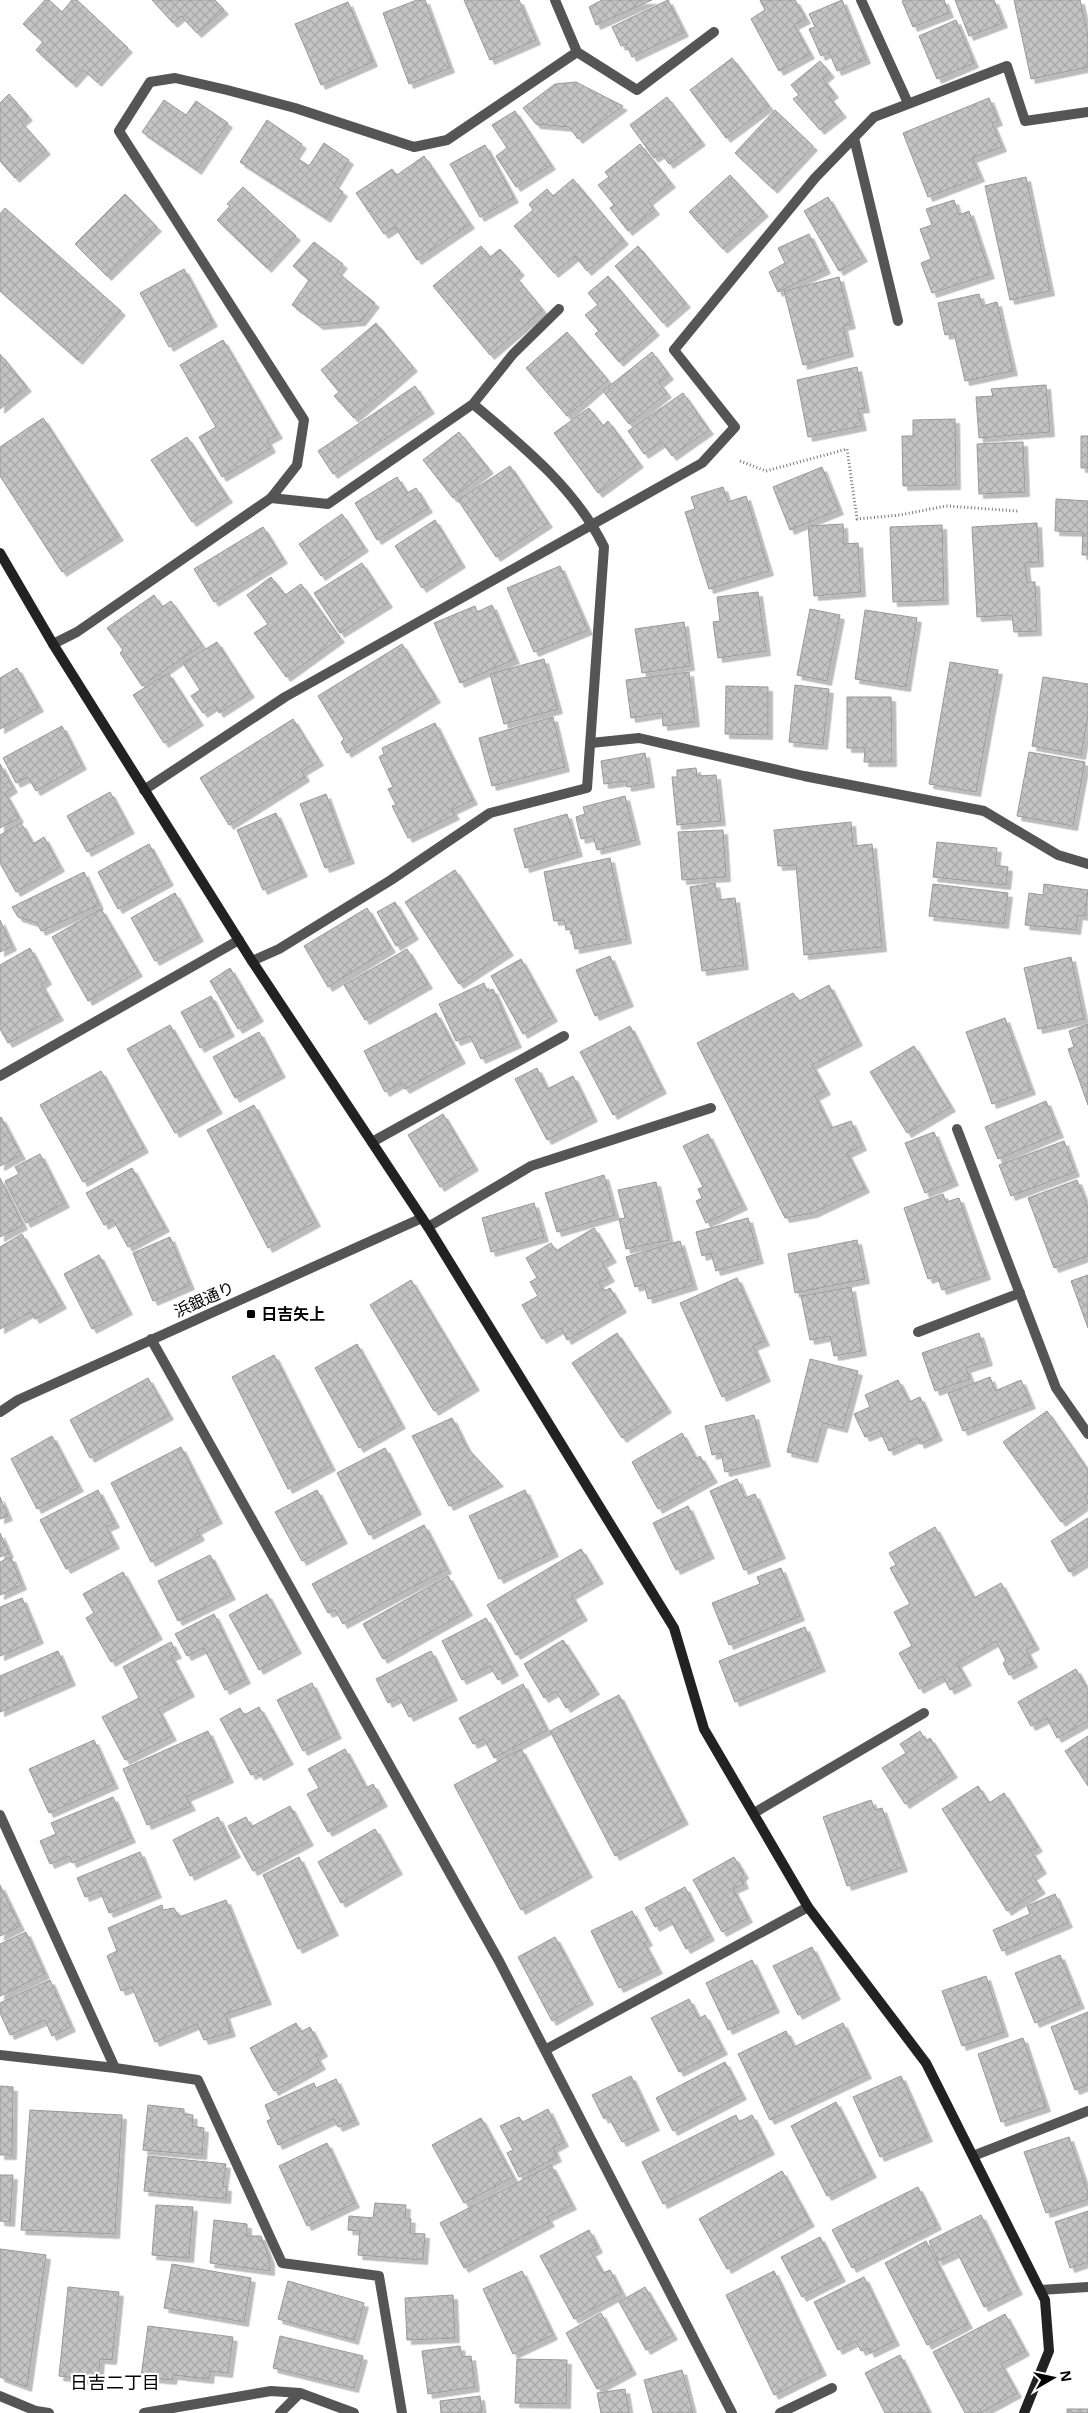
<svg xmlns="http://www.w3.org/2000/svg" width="1088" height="2413" font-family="'Noto Sans','Noto Sans JP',sans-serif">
<defs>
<pattern id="building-cross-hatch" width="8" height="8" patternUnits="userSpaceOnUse" patternTransform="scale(1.25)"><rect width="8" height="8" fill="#c4c4c4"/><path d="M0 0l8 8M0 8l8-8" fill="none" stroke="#a7a7a7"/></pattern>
<filter id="shadow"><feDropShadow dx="4.5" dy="4.5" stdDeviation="0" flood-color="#0004"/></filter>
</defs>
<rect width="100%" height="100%" fill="#fff"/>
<path fill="url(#building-cross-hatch)" stroke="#999" filter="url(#shadow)" d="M45,0H49L62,12L72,0H77L128,48L97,82L84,70L72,83L36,50L43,42L23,24Z
M152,0H215L224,10L197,33L181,16L173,23Z
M417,0H425L450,68L409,84L383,13Z
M464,0H519L536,40L490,60Z
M602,0H652L596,25L589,7Z
M668,0L684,32L632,57L626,44L621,46L612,27Z
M760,0H795L806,19L794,25L810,54L779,71L751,19L765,10Z
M842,0L866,59L837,71L829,52L821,56L809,29L815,27L809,14Z
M906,0H944L949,13L913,27L902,1Z
M955,0H994L1003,23L969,36Z
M1014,0H1080L1088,36V67L1031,79Z
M348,2L373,62L321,85L295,24Z
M956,20L974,63L937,79L919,36Z
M732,58L769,106L726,138L690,90Z
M820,61L830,73L823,79L834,93L829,97L842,113L820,130L793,99L799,95L791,85Z
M576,82L623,106L578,139L569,127L536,124L523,108L555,84Z
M9,94L28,116L21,122L46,150L15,178L0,161V103Z
M667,97L701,141L669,164L661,153L654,158L630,125Z
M989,98L998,121L992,123L1002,147L972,158L980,177L928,197L903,133Z
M164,100L186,115L196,101L228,123L197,170L142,132Z
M775,110L813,146L773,189L735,153Z
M515,111L551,165L516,187L496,156L507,148L492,125Z
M267,120L302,144L294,156L309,166L324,143L349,160L334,185L343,192L326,218L240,162Z
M640,144L671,183L648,201L655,210L628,231L610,208L614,205L598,185L609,177L605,172Z
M485,145L514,198L480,217L450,164Z
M424,156L470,224L417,260L395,227L384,234L356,193L392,169L397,175Z
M730,175L764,212L723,249L689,212Z
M1026,177L1050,291L1010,300L985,186Z
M573,179L624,240L587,271L575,256L554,273L514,226L533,210L529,204L547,189L553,196Z
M243,187L296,236L267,268L217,220L230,206L227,204Z
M125,194L157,227L107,276L75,244Z
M828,197L863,257L839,271L804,211Z
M954,200L959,215L969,211L990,274L932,293L921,263L931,259L920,229L932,225L926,209Z
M5,208L121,311L78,360L0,291V214Z
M809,234L826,269L778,292L769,272L785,263L778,248Z
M314,242L343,264L337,272L375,303L361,321L319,325L292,305L309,280L293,266Z
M481,246L490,257L500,249L520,271L515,276L543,310L490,355L433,286Z
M638,246L686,303L663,323L615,266Z
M184,269L213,322L169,347L140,293Z
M608,276L655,331L619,362L595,334L599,331L585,315L598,305L588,293Z
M839,277L851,324L843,326L849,352L803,365L784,291Z
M979,294L982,306L997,302L1013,371L965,381L954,333L945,335L938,303Z
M376,323L413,367L354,418L334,396L339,392L321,370Z
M567,332L608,380L567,416L526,368Z
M223,340L278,434L267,440L271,448L222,477L199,437L216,427L180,365Z
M652,352L669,375L659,383L667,393L629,424L603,391Z
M0,354L27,387L0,409Z
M857,367L865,408L858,409L862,426L808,437L797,380Z
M1046,385L1050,432L979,438L976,397L993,396L991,389Z
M415,386L430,409L333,474L318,451Z
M683,393L709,430L672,456L662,442L644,454L628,431Z
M589,408L603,426L608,421L639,463L598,493L554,433Z
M43,418L119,536L62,572L0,476V447Z
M955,419L956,485L903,486L902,436H913V420Z
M459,432L489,469L453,498L423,460Z
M1081,436H1088V468H1081Z
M187,437L228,498L192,522L151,460Z
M1023,442L1025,492L979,494L977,444Z
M510,466L548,523L496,557L458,500Z
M822,467L839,510L790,530L773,487Z
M397,477L407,493L416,488L428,508L377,540L355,503Z
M723,487L728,502L746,496L769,571L709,589L685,512L695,509L691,497Z
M1056,499L1088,501V555H1082L1083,532L1055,531Z
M342,514L364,547L321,576L299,544Z
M435,520L461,563L422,588L395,546Z
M1037,523L1039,562L1025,563L1027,582H1035L1037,631L1014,632L1012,615L977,617L972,527Z
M843,524L844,544L858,543L861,592L814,596L808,526Z
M942,525L944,600L893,602L890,527Z
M263,527L283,559L214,602L194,569Z
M362,563L388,603L340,633L314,593Z
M560,566L588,630L534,652L507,588Z
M271,577L285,595L301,584L340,638L286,677L254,633L268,624L247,595Z
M758,592L766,651L718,658L713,622L720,621L717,597Z
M154,595L162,607L171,601L202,645L142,686L120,653L123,650L107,628Z
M492,605L515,659L460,683L434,623L475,606L477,612Z
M810,609L840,615L827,681L797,675Z
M865,610L917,618L906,687L855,679Z
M684,622L690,666L642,673L635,629Z
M217,642L250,693L219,713L215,705L203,713L191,696L200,690L183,663Z
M402,644L436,698L347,753L341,742L344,739L318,696Z
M544,659L558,709L504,724L490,674Z
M950,662L998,670L976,792L929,784Z
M17,668L39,707L0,729V678Z
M689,672L695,722L663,726L662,713L631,718L626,680Z
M168,673L199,721L164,743L133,695Z
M1043,677L1088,684V716L1081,755L1032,746Z
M795,685L829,689L823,745L789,742Z
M726,686L768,687V735L725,734Z
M847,697H891L892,762H864L865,748H847Z
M553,717L565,767L492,786L479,738Z
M293,719L319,761L302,771L305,777L229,825L200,778Z
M435,723L473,800L452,810L455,815L408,838L392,806L396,805L388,789L393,787L379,757L384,754L382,748Z
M62,726L82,765L36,791L28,777L16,783L3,758Z
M1029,752L1085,762L1073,826L1017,816Z
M645,753L650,783L627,787L626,781L604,784L601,761Z
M0,764L13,788L5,793L19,818L0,828Z
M696,768L697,776L716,775L721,821L677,825L672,777H677V770Z
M110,792L130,829L87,852L67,816Z
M326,794L350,859L325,868L300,804Z
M625,796L636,840L597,850L593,836L581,839L576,817L585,814L583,807Z
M276,813L303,872L263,890L237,830Z
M567,814L578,852L525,868L514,829Z
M851,822L853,846L872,844L882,947L804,955L796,865L778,866L774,830Z
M21,823L33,844L44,837L60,867L16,892L0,863V835Z
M723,830L726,877L682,880L678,832Z
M937,842L997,848L995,865L1008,867L1006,885L933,877Z
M149,844L169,881L118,909L98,872Z
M610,858L627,939L575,949L571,929L566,930L564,920L554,921L544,872Z
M455,870L509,951L459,984L405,902Z
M84,872L99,905L41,931L37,923L18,917L12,907Z
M715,883L718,900L735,898L744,965L702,971L690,887Z
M933,884L1008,893L1004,924L929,916Z
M1044,884L1088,890L1085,916L1078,915L1076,930L1025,925L1029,893L1043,895Z
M175,893L199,937L155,961L131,918Z
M395,902L414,935L396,946L377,912Z
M367,908L391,948L328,987L304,946Z
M101,909L138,972L88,1001L52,937Z
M0,920L12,946L0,952Z
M30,948L47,980L41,984L59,1016L8,1043L0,1029V965Z
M407,949L428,984L365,1020L344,985Z
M610,956L629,1002L595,1016L576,970Z
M1071,957L1084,1019L1038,1029L1024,968Z
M521,959L553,1017L523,1034L491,976Z
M230,968L259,1017L238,1029L210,981Z
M484,983L487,991L493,989L517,1043L481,1059L470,1036L456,1041L439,1004Z
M829,985L858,1041L812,1065L826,1090L815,1096L831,1128L851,1121L862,1146L847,1153L865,1188L813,1213L785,1218L697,1043L793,993L799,1001Z
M211,996L230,1032L200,1048L181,1012Z
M436,1013L461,1059L405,1089L401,1083L385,1092L364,1051Z
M1005,1018L1031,1090L992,1104L966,1032Z
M1088,1024V1105L1068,1049L1074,1047L1069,1031Z
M170,1025L218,1109L175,1133L127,1049Z
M630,1026L662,1089L613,1115L580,1052Z
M259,1032L281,1073L235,1098L213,1057Z
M914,1046L951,1107L907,1133L870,1072Z
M537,1068L547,1089L573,1076L593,1117L547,1140L515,1079Z
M101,1071L144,1148L83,1182L40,1105Z
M1046,1101L1059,1133L998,1159L985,1127Z
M254,1105L316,1222L268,1248L207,1130Z
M443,1114L474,1166L440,1187L408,1135Z
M1,1117L21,1155L0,1166V1118Z
M934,1132L954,1181L925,1193L905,1143Z
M708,1134L743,1205L706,1223L696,1201L702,1198L698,1189L703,1187L683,1146Z
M1064,1141L1075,1172L1011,1196L999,1165Z
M40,1154L65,1203L26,1223L5,1181L19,1174L15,1167Z
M132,1168L165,1227L128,1247L113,1220L104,1225L86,1193Z
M604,1175L615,1215L557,1232L545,1193Z
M0,1178L23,1225L0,1237Z
M1077,1180L1088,1208V1256L1054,1268L1028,1198Z
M656,1182L669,1240L626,1249L619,1219L625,1218L618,1190Z
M943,1194L946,1202L959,1198L986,1275L942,1290L937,1276L928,1279L904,1208Z
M534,1203L544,1237L491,1252L482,1218Z
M748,1218L759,1259L716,1271L711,1253L702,1256L696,1232Z
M594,1228L612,1258L602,1263L610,1277L599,1283L604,1291L610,1288L622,1308L567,1340L561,1328L542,1339L522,1305L538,1296L530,1282L537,1278L526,1258L551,1243L556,1251Z
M22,1234L62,1304L35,1319L31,1312L0,1329V1247Z
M170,1237L190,1285L153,1301L133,1253Z
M857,1240L865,1279L795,1293L788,1254Z
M680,1241L693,1285L648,1299L644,1284L635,1287L626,1257Z
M99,1255L128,1310L92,1329L64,1274Z
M1088,1275V1328L1071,1281Z
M737,1278L765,1341L753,1346L766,1377L722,1397L680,1303Z
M411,1280L475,1386L434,1411L370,1305Z
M851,1287L862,1351L834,1356L830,1336L810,1340L801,1296Z
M617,1333L667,1408L622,1438L572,1363Z
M979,1333L988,1361L966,1368L970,1379L935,1391L922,1353Z
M357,1344L401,1424L359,1448L315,1368Z
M274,1355L331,1466L288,1489L232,1377Z
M810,1359L858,1371L843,1428L823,1423L813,1458L787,1452Z
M990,1377L995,1391L1021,1380L1031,1404L963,1431L948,1393Z
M148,1378L169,1415L90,1458L70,1420Z
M898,1380L909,1402L920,1397L938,1436L920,1444L917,1438L889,1451L880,1431L865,1437L854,1414L870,1407L865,1395Z
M1047,1411L1088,1470V1493L1085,1496L1088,1503L1061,1522L1003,1442Z
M754,1415L766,1462L725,1472L721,1453L712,1455L705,1426Z
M452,1418L467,1448L499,1482L449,1506L412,1436Z
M682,1433L696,1459L700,1456L713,1478L658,1509L632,1462Z
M52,1436L79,1487L37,1509L11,1459Z
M181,1447L218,1519L197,1530L200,1536L151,1562L111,1483Z
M385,1448L417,1510L369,1535L337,1473Z
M737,1479L745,1498L755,1494L781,1554L744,1570L710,1491Z
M98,1490L115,1523L106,1527L115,1544L66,1569L40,1520Z
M317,1490L343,1539L302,1561L275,1512Z
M525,1490L554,1552L499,1579L469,1516Z
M0,1497L8,1516L0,1519Z
M688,1506L710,1554L676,1570L653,1523Z
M1088,1518V1560L1069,1572L1051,1541Z
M424,1525L447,1569L343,1624L335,1610L328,1613L312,1584Z
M935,1527L974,1598L1001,1583L1035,1645L1026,1650L1033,1663L1009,1675L1003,1663L1006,1661L996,1641L957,1663L967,1681L950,1690L943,1676L919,1689L899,1653L912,1646L894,1612L910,1604L890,1568L896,1565L889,1553Z
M0,1533L9,1553L0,1557Z
M581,1549L599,1579L571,1595L583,1616L516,1655L487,1605Z
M210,1555L231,1595L178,1621L158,1581Z
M11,1557L22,1585L0,1595V1562Z
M781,1568L800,1616L729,1645L712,1603L760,1584L757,1577Z
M123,1572L158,1635L111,1662L86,1618L94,1613L83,1594Z
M448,1576L468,1611L383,1659L363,1624Z
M267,1594L297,1649L259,1670L229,1615Z
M22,1598L39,1639L0,1656V1607Z
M214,1614L246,1679L225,1690L204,1648L187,1656L175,1634Z
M486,1618L514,1671L498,1680L490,1666L462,1680L442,1641Z
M805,1627L821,1667L735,1702L719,1661Z
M563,1640L595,1690L566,1708L556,1691L544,1698L524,1664Z
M171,1642L177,1654L171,1656L190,1692L158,1709L172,1736L125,1760L102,1717L139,1698L123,1667Z
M58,1651L71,1681L0,1712V1676Z
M431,1651L453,1696L409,1717L399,1697L388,1703L376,1679Z
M1076,1669L1088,1690V1721L1057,1738L1047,1718L1031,1726L1018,1702Z
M312,1683L337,1734L303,1751L277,1700Z
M523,1684L547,1730L494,1758L484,1739L473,1744L459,1718Z
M619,1695L684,1820L615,1856L550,1731Z
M259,1707L289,1760L259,1776L257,1772L251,1775L220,1719L240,1708L244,1715Z
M208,1731L229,1778L186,1797L191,1806L147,1825L123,1769Z
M920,1731L926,1741L930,1738L953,1773L905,1804L882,1768L906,1753L900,1744Z
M1088,1736V1786L1065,1751Z
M94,1740L114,1784L49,1813L29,1769Z
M345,1749L366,1788L373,1784L383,1802L328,1832L307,1794L319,1788L308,1769Z
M521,1749L588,1873L521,1910L454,1785Z
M978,1786L989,1803L1004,1793L1038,1847L1031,1851L1042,1869L1032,1876L1041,1889L1007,1911L942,1809Z
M113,1797L131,1838L72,1863L69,1856L50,1864L40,1841L56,1834L51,1823Z
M871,1800L875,1810L882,1808L903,1867L847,1886L823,1817Z
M290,1806L309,1841L253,1871L228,1826L246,1817L251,1827Z
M218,1817L236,1853L190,1876L173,1840Z
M375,1829L398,1870L341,1903L318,1862Z
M140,1852L157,1893L109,1913L100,1891L85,1897L77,1878Z
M299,1857L334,1931L298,1949L263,1875Z
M734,1857L744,1874L741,1877L744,1884L733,1889L748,1918L722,1932L693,1880Z
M0,1885L20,1926L0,1936Z
M685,1887L710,1936L686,1949L670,1919L655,1927L645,1908Z
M1055,1894L1068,1923L1002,1951L993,1930L1030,1914L1027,1906Z
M226,1900L267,2000L225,2014L231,2032L204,2040L197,2024L155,2042L132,1987L121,1991L107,1956L117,1951L108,1928L162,1905L163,1910L174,1908L179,1917Z
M632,1911L648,1941L644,1943L658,1969L619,1988L591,1931Z
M26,1932L45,1974L0,1996V1944Z
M555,1937L589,2000L552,2021L518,1957Z
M812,1947L836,1995L798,2015L773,1966Z
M1060,1955L1080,2004L1035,2023L1015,1973Z
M752,1960L775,2008L728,2030L706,1983Z
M986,1976L1004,2032L962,2046L942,1991Z
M50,1980L71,2027L52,2036L45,2020L10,2035L0,2013V2003Z
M689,1999L699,2019L705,2015L723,2050L679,2072L651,2018Z
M1088,2012V2085L1075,2090L1051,2027Z
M296,2023L301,2032L310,2027L323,2052L316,2056L321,2065L274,2091L250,2048Z
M843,2023L867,2074L770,2120L738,2054L786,2031L794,2047Z
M1023,2038L1046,2107L1001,2122L978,2054Z
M725,2062L742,2095L673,2131L656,2098Z
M631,2076L655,2126L622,2142L608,2116L604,2119L592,2095Z
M901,2076L928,2137L880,2157L853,2097Z
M336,2079L355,2120L338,2127L334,2119L278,2145L267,2121L271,2119L265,2105L314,2083L316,2088Z
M0,2086L13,2087L12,2155H0Z
M836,2102L872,2173L827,2196L791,2126Z
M148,2105L184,2109V2114L193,2115L192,2126L204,2128L202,2155L143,2150Z
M548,2109L564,2142L553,2148L557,2157L519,2177L507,2153L513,2150L500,2126L519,2117L523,2122Z
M30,2110L122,2115L115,2234L21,2230Z
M736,2115L739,2122L752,2115L770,2150L663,2204L642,2162Z
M481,2118L513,2177L464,2203L432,2145Z
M1069,2137L1088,2192V2199L1046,2213L1024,2152Z
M327,2143L355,2203L307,2226L279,2166Z
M148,2156L226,2164L223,2186L227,2187L226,2199L144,2191Z
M551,2165L572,2205L547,2217L550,2222L464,2268L440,2223Z
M782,2171L810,2222L727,2269L699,2219Z
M0,2175H13L10,2222L0,2221Z
M918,2187L937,2225L852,2268L832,2230Z
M375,2203L406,2205L405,2218L411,2219L410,2233L425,2234L423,2260L358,2255L360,2231L348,2230L349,2216L373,2218Z
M156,2205L193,2207L189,2258L152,2255Z
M1088,2211V2262L1070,2268L1055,2222Z
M981,2215L1018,2290L984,2307L957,2252L938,2261L929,2241Z
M214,2220L247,2224V2236H261L270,2260V2271L210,2263Z
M589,2230L598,2248L591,2252L603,2273L610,2270L622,2293L574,2319L540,2256Z
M820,2237L841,2277L802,2297L781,2257Z
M926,2241L968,2324L927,2345L885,2263Z
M0,2249L46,2255L27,2387L0,2377Z
M172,2264L251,2278L244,2322L164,2308Z
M522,2271L553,2335L513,2354L483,2289Z
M774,2271L822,2371L774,2395L726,2295Z
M864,2277L895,2341L870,2353L868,2348L861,2351L856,2341L838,2350L814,2302Z
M288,2281L364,2303L354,2340L278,2319Z
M68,2287L119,2292L112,2360L100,2359L98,2381L59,2376Z
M645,2287L673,2335L646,2350L619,2302Z
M453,2295L455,2338L407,2340L405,2298Z
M601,2313L632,2370L597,2389L566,2333Z
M1005,2314L1025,2351L1001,2364L1017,2393L980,2413H965L933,2352Z
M148,2326L233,2337L228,2373L210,2371L209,2379L173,2375L172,2380L141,2377Z
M280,2336L363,2356L354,2388L273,2368Z
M460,2346L462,2357L471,2356L475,2387L428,2394L422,2351Z
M900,2355L929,2412L926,2413H885L865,2373Z
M517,2359L567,2360L566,2404L515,2403Z
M682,2370L693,2413H653L644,2380Z
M625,2389L629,2413H601L597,2393Z
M480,2396L482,2413H441L440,2401Z
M1067,2409H1088V2413H1067Z"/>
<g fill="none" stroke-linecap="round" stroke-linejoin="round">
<path stroke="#777" stroke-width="3" stroke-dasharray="1 2.5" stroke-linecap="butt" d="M740,461L766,471L847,449L857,519L900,515L946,506L1018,511"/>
<path stroke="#555" stroke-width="10" d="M271,498L328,504L473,404L513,354L559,309
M591,743L639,738L804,776L984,811L1058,855L1088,864
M252,961L279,949L391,880L490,813L587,788L604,547C576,489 522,445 473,404
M372,1142L564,1036
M918,1332L1020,1293
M754,1813L924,1713"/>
<path stroke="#555" stroke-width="10" d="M555,0L577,52L637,90L714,32
M861,0L908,103
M854,138L898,321
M53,644L77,632L271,498L297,465L304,420L119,131L150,82L175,78L227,90L295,108L414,147L447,140L577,52
M144,790L285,697L702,463L735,427L674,350L815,178L874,117L1007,66L1025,121L1088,112
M0,1076L239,940
M957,1129L1056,1388L1088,1434
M428,1227L531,1166L711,1108
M151,1339L499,1961L732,2413
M0,1412L18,1400L422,1218
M0,1815L115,2068L0,2055
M545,2050L808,1907
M115,2068L198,2080L282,2263L379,2276L402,2413
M973,2156L1088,2111
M1040,2290L1088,2287
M0,2396L36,2411L49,2413
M144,2413L271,2391L300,2393L354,2413
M280,2413L300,2393
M780,2413L832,2388"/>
<path stroke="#222" stroke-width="10" d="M0,553L53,644L252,961L428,1227L674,1628L704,1729L808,1907L926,2063L1045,2300L1049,2351L1024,2413"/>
</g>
<rect fill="#000" stroke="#fff" stroke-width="2" x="246" y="1309" width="10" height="10" rx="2.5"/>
<g text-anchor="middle" stroke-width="4.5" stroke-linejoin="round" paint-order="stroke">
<g font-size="16" fill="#000" stroke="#fff">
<text transform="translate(204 1299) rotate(-24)" y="6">浜銀通り</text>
</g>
<g font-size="16" font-weight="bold" fill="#000" stroke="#fff" text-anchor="start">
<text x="261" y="1320">日吉矢上</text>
</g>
<g font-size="18" fill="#000" stroke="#fff">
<text x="115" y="2389">日吉二丁目</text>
</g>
</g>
<g transform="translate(1053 2378) rotate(81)" stroke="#ffffff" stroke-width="4" paint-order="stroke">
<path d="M0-4L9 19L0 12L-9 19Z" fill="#000000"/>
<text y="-8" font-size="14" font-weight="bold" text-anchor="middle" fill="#000000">N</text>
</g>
</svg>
